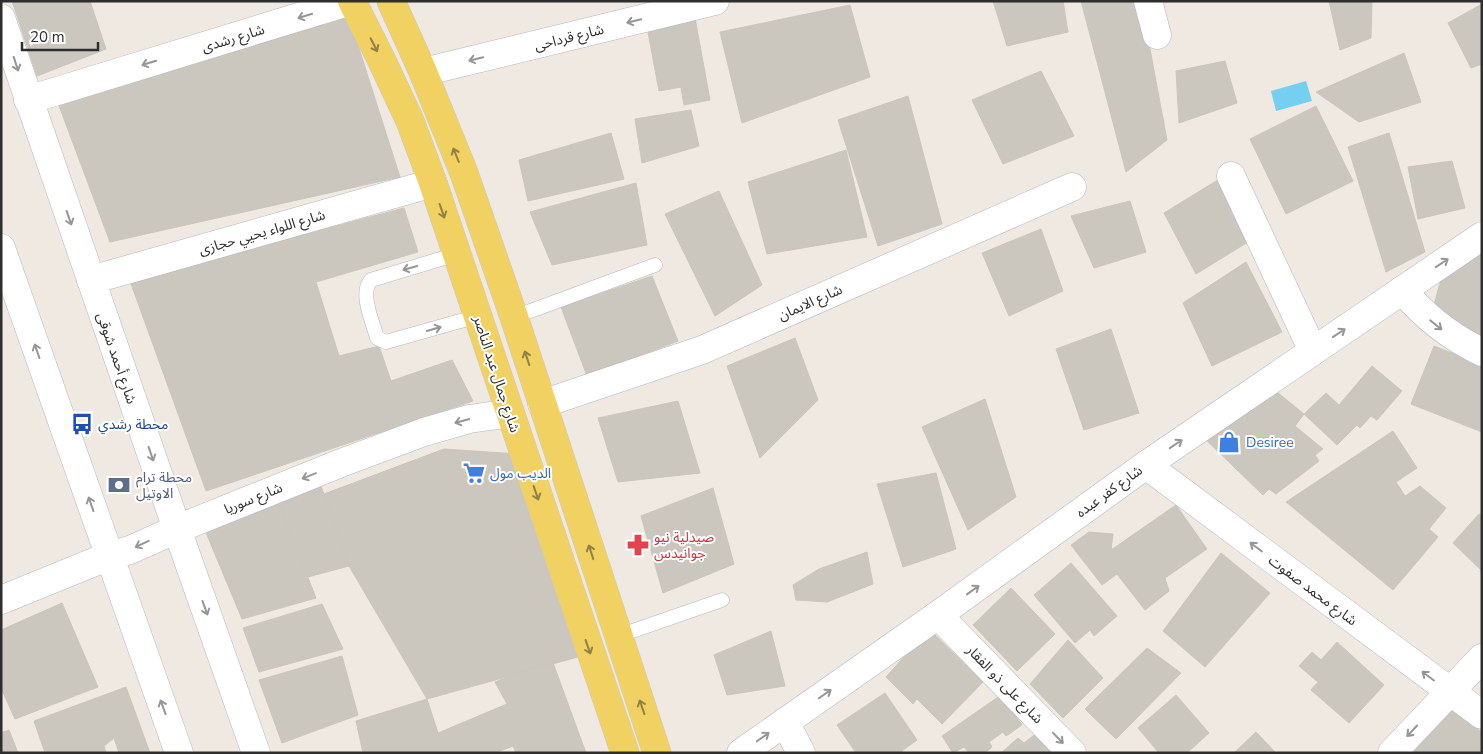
<svg xmlns="http://www.w3.org/2000/svg" width="1483" height="754" font-family="'Nunito Sans','Noto Sans Arabic',sans-serif">
<rect width="100%" height="100%" fill="#efe9e1"/>
<path fill="#75cff0" d="M1306,81L1312,101L1276,111L1271,91Z"/>
<path fill="#cbc7bf" stroke="#cbc5ba" d="M12,1H90L106,49L37,76Z
M993,1H1063L1068,32L1007,46Z
M1081,1H1141L1167,140L1126,172Z
M1329,1H1372L1371,38L1340,50Z
M1482,4V64L1471,68L1448,23Z
M850,5L870,77L742,123L720,32Z
M349,17L400,177L110,242L58,103Z
M695,18L710,100L684,105L681,87L659,91L647,27Z
M1404,53L1421,102L1359,122L1316,92Z
M1225,61L1237,103L1179,123L1176,71Z
M1041,71L1074,136L1003,164L972,100Z
M908,96L942,224L878,246L838,120Z
M1316,106L1353,181L1286,214L1250,139Z
M691,110L699,146L642,163L635,119Z
M611,133L624,179L528,201L519,160Z
M1389,133L1425,252L1386,272L1348,147Z
M846,150L867,237L767,254L748,182Z
M1452,161L1465,208L1418,219L1408,167Z
M1221,178L1248,242L1196,274L1164,213Z
M636,183L647,245L552,265L530,212Z
M719,191L762,285L715,316L665,214Z
M1130,201L1146,252L1094,268L1071,216Z
M404,208L418,252L316,282L339,356L379,346L391,381L452,360L473,401L206,491L130,281Z
M1041,229L1063,291L1009,316L982,253Z
M1482,246V339L1450,335L1434,305L1441,279Z
M1246,262L1282,332L1212,366L1183,303Z
M652,276L678,341L587,376L561,307Z
M1111,329L1139,413L1084,430L1056,349Z
M795,338L818,400L760,458L727,366Z
M1434,346L1482,365V432L1411,404Z
M1372,366L1402,391L1377,420L1371,416L1360,428L1357,425L1337,445L1304,414L1326,393L1339,405Z
M1267,384L1304,414L1295,426L1323,449L1315,455L1319,461L1276,494L1269,489L1263,495L1200,434Z
M985,399L1016,497L968,530L922,427Z
M678,401L700,473L618,482L598,418Z
M1393,431L1417,468L1396,482L1405,496L1420,486L1446,508L1429,529L1438,537L1393,590L1286,502Z
M444,449L517,454L585,655L427,699L349,566L324,494Z
M936,473L956,549L903,567L877,484Z
M321,486L349,566L308,577L277,499Z
M713,488L734,564L663,593L641,516Z
M277,499L316,598L242,619L202,523Z
M1176,505L1207,549L1165,578L1169,591L1145,610L1117,574L1102,585L1071,545L1089,532L1113,534L1111,550Z
M1479,514L1482,516V571L1453,543Z
M867,552L873,584L827,602L796,600L793,585L819,569Z
M1221,553L1270,593L1205,667L1163,631Z
M1071,563L1117,616L1094,636L1090,630L1075,643L1034,595Z
M1011,588L1055,634L1017,671L973,625Z
M62,603L98,687L15,719L1,688V630Z
M322,604L343,649L259,672L243,628Z
M929,629L983,682L942,724L917,699L913,704L886,677Z
M771,631L785,686L727,695L714,655Z
M1068,640L1103,678L1063,718L1030,684Z
M1337,642L1384,685L1349,723L1311,690L1318,682L1299,666L1312,652L1321,660Z
M1147,648L1181,673L1116,739L1085,709Z
M342,656L358,715L282,743L259,680Z
M552,660L586,753H516L513,746L495,753H363L356,721L427,699L438,733L507,704L495,682Z
M126,687L150,753H119L114,738L104,746L106,753H45L34,721Z
M885,693L917,740L899,753H856L837,725Z
M1001,695L1022,725L1006,736L1003,732L989,742L992,747L985,753L982,751L980,753H969L964,747L953,753L942,736Z
M1176,695L1209,733L1187,753H1159L1138,728Z
M1447,703L1482,733V753H1416L1410,747Z
M9,730L18,753H1V733Z
M1038,732L1057,753H1001L1018,738L1024,743Z
M1256,732L1276,753H1234Z"/>
<g fill="none" stroke-linecap="round" stroke-linejoin="round">
<g stroke="#b4b7c1" stroke-width="15">
<path id="lane" d="M457,254L371,280C359,293 373,322 377,338L386,342L478,316
M514,317L655,265
M618,636L722,600"/>
</g>
<g stroke="#b4b7c1" stroke-width="29">
<path id="street" d="M1148,1L1157,35
M423,72L715,1
M28,100L351,1
M1231,176L1313,351
M91,280L433,183
M1402,290C1425,317 1450,337 1482,352
M542,404L702,350L1072,187
M1146,465L1482,715
M938,615L1072,753
M785,722L801,753
M1392,753L1482,658"/>
</g>
<g stroke="#b4b7c1" stroke-width="29">
<path id="secondary" d="M1,18L177,529L256,753
M1,248L179,753
M1,600L109,556L130,550L177,529L341,463L424,432L469,419L510,413
M741,753L938,615L1146,465L1482,236"/>
</g>
<g stroke="#c9c9c9" stroke-width="29">
<path id="primary" d="M352,1L382,61L410,121L433,183L625,753
M391,1L423,72L464,173L514,317L657,753"/>
</g>
<use href="#lane" stroke="#fff" stroke-width="14"/>
<use href="#street" stroke="#fff" stroke-width="28"/>
<use href="#secondary" stroke="#fff" stroke-width="28"/>
<use href="#primary" stroke="#f2d163" stroke-width="28"/>
</g>
<defs><path id="oneway-shaft" d="M-6 0H5M1.5-3L5.5 0L1.5 3" fill="none" stroke-width="1.6" stroke-linecap="round" stroke-linejoin="round" transform="scale(1.25)"/></defs>
<g stroke="#969696">
<use href="#oneway-shaft" transform="translate(305 16) rotate(163)"/>
<use href="#oneway-shaft" transform="translate(634 21) rotate(166)"/>
<use href="#oneway-shaft" transform="translate(476 59) rotate(166)"/>
<use href="#oneway-shaft" transform="translate(149 63) rotate(163)"/>
<use href="#oneway-shaft" transform="translate(16 64) rotate(72)"/>
<use href="#oneway-shaft" transform="translate(69 218) rotate(71)"/>
<use href="#oneway-shaft" transform="translate(1442 263) rotate(-34)"/>
<use href="#oneway-shaft" transform="translate(410 268) rotate(164)"/>
<use href="#oneway-shaft" transform="translate(1436 325) rotate(39)"/>
<use href="#oneway-shaft" transform="translate(434 329) rotate(-16)"/>
<use href="#oneway-shaft" transform="translate(1339 333) rotate(-34)"/>
<use href="#oneway-shaft" transform="translate(37 351) rotate(-109)"/>
<use href="#oneway-shaft" transform="translate(462 421) rotate(164)"/>
<use href="#oneway-shaft" transform="translate(1176 444) rotate(-34)"/>
<use href="#oneway-shaft" transform="translate(151 454) rotate(71)"/>
<use href="#oneway-shaft" transform="translate(309 476) rotate(158)"/>
<use href="#oneway-shaft" transform="translate(91 504) rotate(-109)"/>
<use href="#oneway-shaft" transform="translate(142 544) rotate(155)"/>
<use href="#oneway-shaft" transform="translate(1256 547) rotate(-143)"/>
<use href="#oneway-shaft" transform="translate(973 590) rotate(-36)"/>
<use href="#oneway-shaft" transform="translate(205 608) rotate(70)"/>
<use href="#oneway-shaft" transform="translate(1428 676) rotate(-143)"/>
<use href="#oneway-shaft" transform="translate(825 694) rotate(-35)"/>
<use href="#oneway-shaft" transform="translate(163 707) rotate(-110)"/>
<use href="#oneway-shaft" transform="translate(1412 731) rotate(133)"/>
<use href="#oneway-shaft" transform="translate(763 737) rotate(-35)"/>
<use href="#oneway-shaft" transform="translate(1058 738) rotate(46)"/>
</g>
<g stroke="#908048">
<use href="#oneway-shaft" transform="translate(374 45) rotate(63)"/>
<use href="#oneway-shaft" transform="translate(456 155) rotate(-112)"/>
<use href="#oneway-shaft" transform="translate(442 211) rotate(71)"/>
<use href="#oneway-shaft" transform="translate(527 358) rotate(-108)"/>
<use href="#oneway-shaft" transform="translate(536 493) rotate(71)"/>
<use href="#oneway-shaft" transform="translate(591 552) rotate(-108)"/>
<use href="#oneway-shaft" transform="translate(588 647) rotate(71)"/>
<use href="#oneway-shaft" transform="translate(642 707) rotate(-109)"/>
</g>
<defs>
<g id="bus-bare" transform="scale(1.725)"><path d="M-5-6H5V4H4V6H2V4H-2V6H-4V4H-5ZM-3.5-4V0h7V-4ZM-3.5 1.2v1.5H-2V1.2ZM2 1.2v1.5H3.5V1.2Z" fill="#1a4fb4" stroke="#fff" stroke-width="2.5" paint-order="stroke"/></g>
<g id="shop-bare" transform="scale(1.725)"><path d="M-5-2.5h2.3a2.7 3.5 0 0 1 5.4 0H5L5.5 6h-11ZM-1.5-2.5h3a1.5 2.3 0 0 0-3 0Z" fill="#3f7fe0" stroke="#fff" stroke-width="2.5" paint-order="stroke"/></g>
<g id="supermarket-bare" transform="scale(1.725)"><path d="M-6-5.5h2.5l.6 2H6L4.5 2H-2.5L-4.4-4H-6ZM-1.5 3.2a1.3 1.3 0 1 0 .1 0ZM3 3.2a1.3 1.3 0 1 0 .1 0Z" fill="#3f7fe0" stroke="#fff" stroke-width="2.5" paint-order="stroke"/></g>
<g id="bank-bare" transform="scale(1.725)"><path d="M-6-4H6V4H-6ZM0-2.3a2.3 2.3 0 1 0 0 4.6a2.3 2.3 0 1 0 0-4.6Z" fill="#5c6f8a" stroke="#fff" stroke-width="2.5" paint-order="stroke"/></g>
<g id="pharmacy-bare" transform="scale(1.725)"><path d="M-2-6h4v4h4v4h-4v4h-4v-4h-4v-4h4Z" fill="#e0444e" stroke="#fff" stroke-width="2.5" paint-order="stroke"/></g>
</defs>
<g fill-rule="evenodd">
<use href="#bus-bare" x="82" y="424"/>
<use href="#shop-bare" x="1229" y="442"/>
<use href="#supermarket-bare" x="474" y="473"/>
<use href="#bank-bare" x="119" y="485"/>
<use href="#pharmacy-bare" x="638" y="545"/>
</g>
<g text-anchor="middle" stroke-width="4" stroke-linejoin="round" paint-order="stroke">
<g font-size="14" fill="#2e2e2e" stroke="#fff">
<text transform="translate(569 37) rotate(-14)" y="5">شارع قرداحى</text>
<text transform="translate(233 38) rotate(-17)" y="5">شارع رشدى</text>
<text transform="translate(262 232) rotate(-16)" y="5">شارع اللواء يحيي حجازى</text>
<text transform="translate(810 302) rotate(-24)" y="5">شارع الايمان</text>
<text transform="translate(117 358) rotate(71)" y="5">شارع أحمد شوقى</text>
<text transform="translate(497 374) rotate(72)" y="5">شارع جمال عبد الناصر</text>
<text transform="translate(1109 491) rotate(-36)" y="5">شارع كفر عبده</text>
<text transform="translate(253 498) rotate(-22)" y="5">شارع سوريا</text>
<text transform="translate(1313 590) rotate(37)" y="5">شارع محمد صفوت</text>
<text transform="translate(1005 684) rotate(46)" y="5">شارع على ذو الفقار</text>
</g>
<g font-size="14" fill="#164399" stroke="#fff" text-anchor="start">
<text x="98" y="429">محطة رشدي</text>
</g>
<g font-size="14" fill="#366cbe" stroke="#fff" text-anchor="start">
<text x="1246" y="447">Desiree</text>
<text x="490" y="478">الديب مول</text>
</g>
<g font-size="14" fill="#4e5e75" stroke="#fff" text-anchor="start">
<text x="136" y="482">محطة ترام<tspan x="136" dy="16">الاوتيل</tspan></text>
</g>
<g font-size="14" fill="#be3a42" stroke="#fff" text-anchor="start">
<text x="654" y="542">صيدلية نيو<tspan x="654" dy="16">جوانيدس</tspan></text>
</g>
</g>
<rect width="1483" height="754" fill="none" stroke="#2e2e2e" stroke-width="5"/>
<path d="M22 42v8h76v-8" fill="none" stroke="#2e2e2e" stroke-width="2.5"/>
<text x="30" y="42" font-size="15" fill="#2e2e2e" stroke="#ffffff" stroke-width="4" paint-order="stroke">20 m</text>
</svg>
